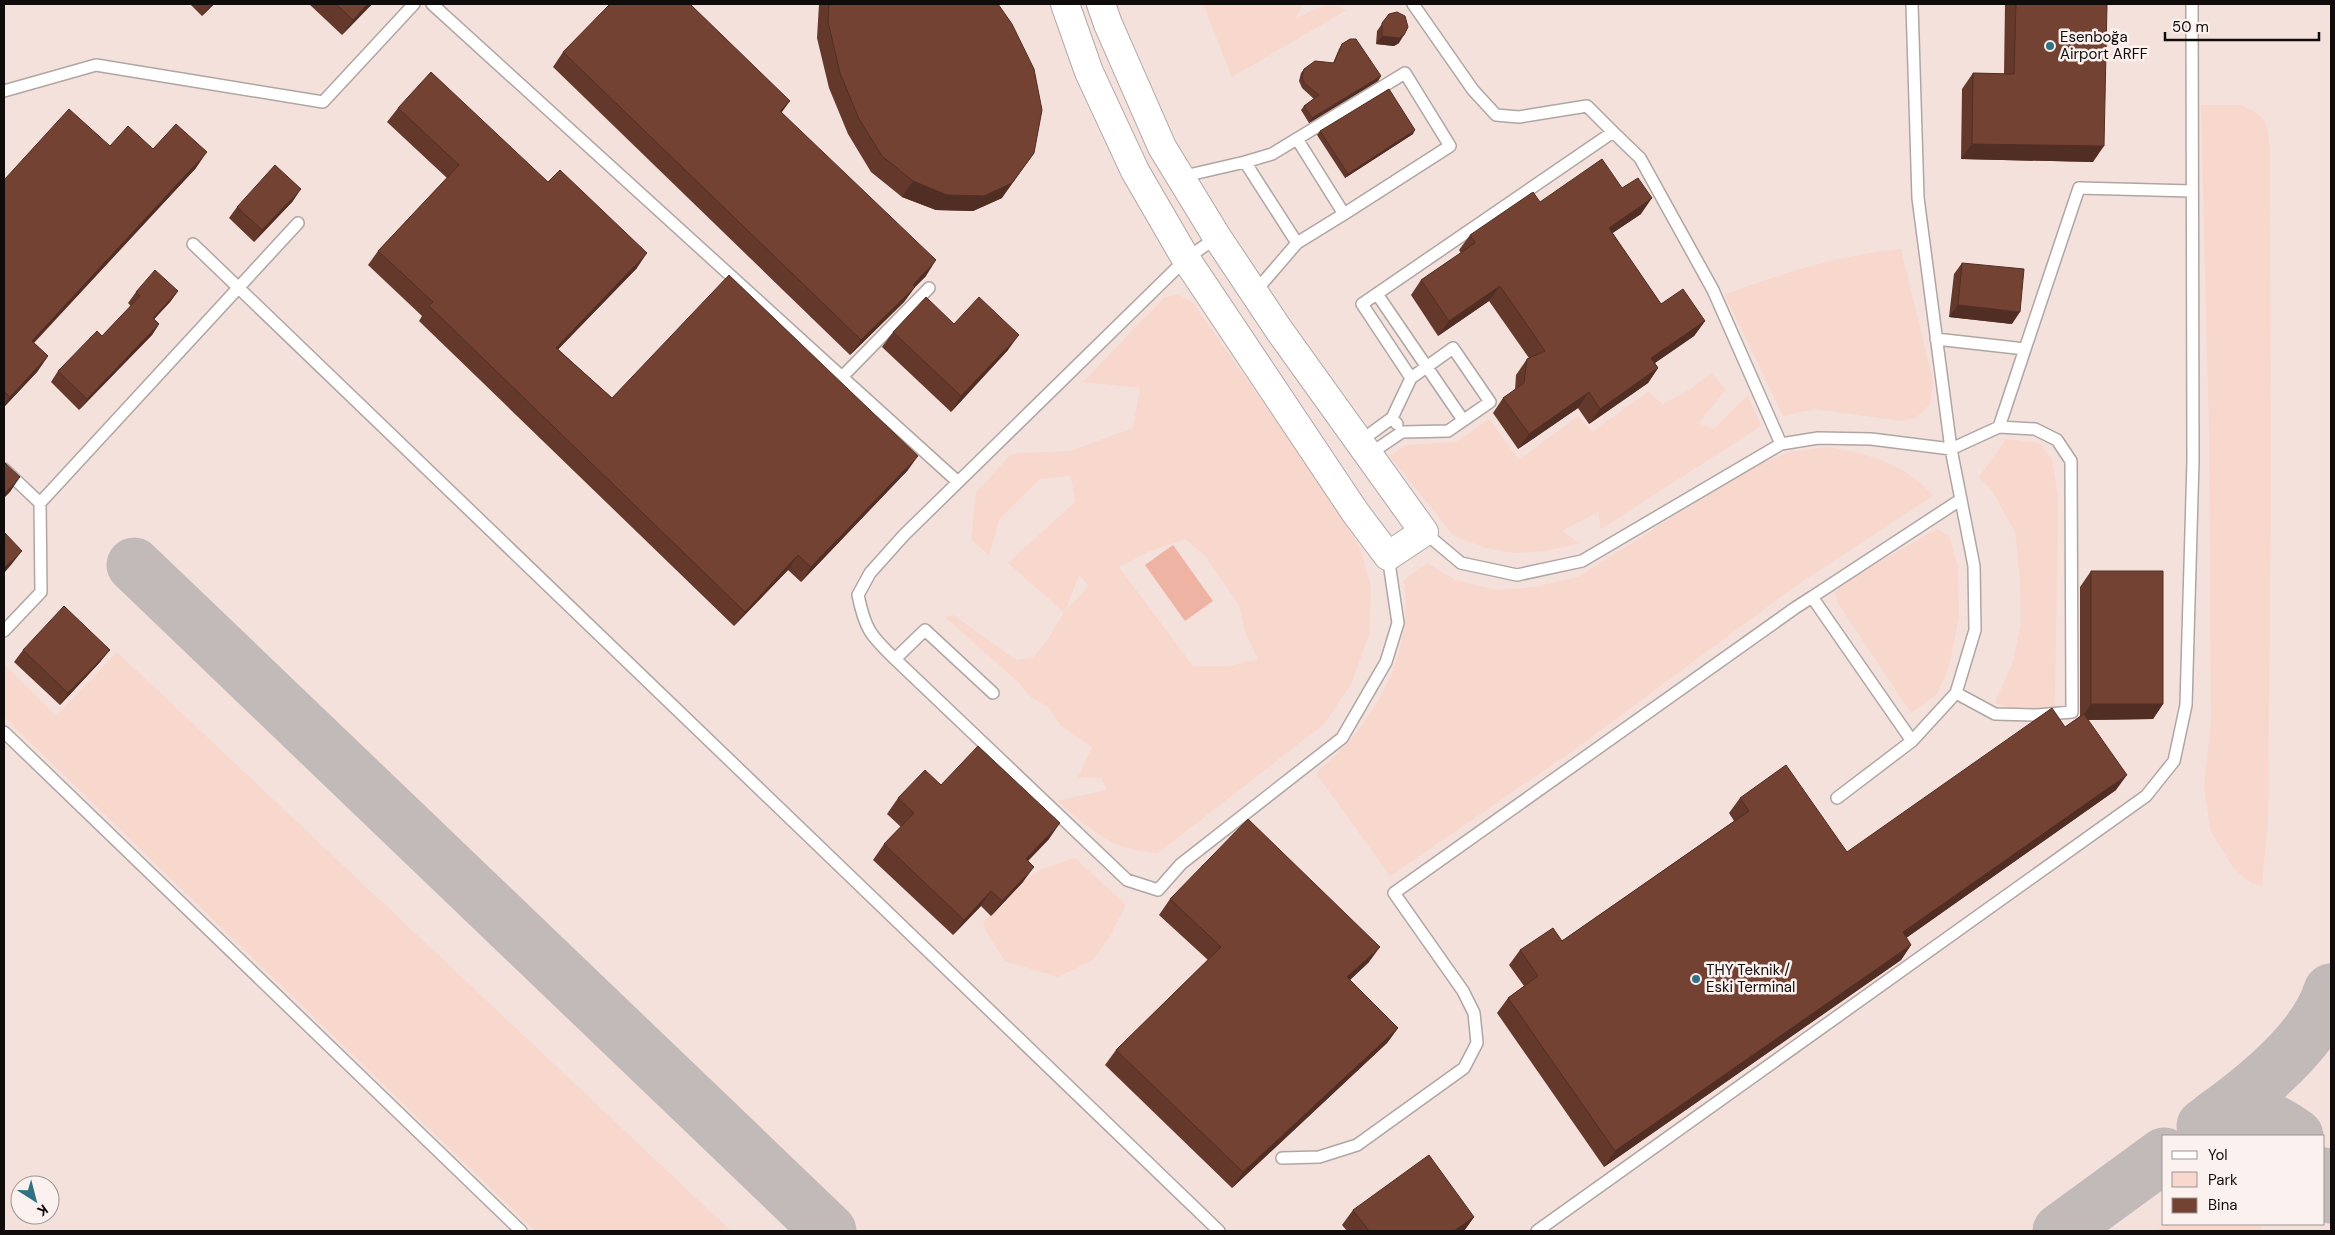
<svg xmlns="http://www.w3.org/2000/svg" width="2335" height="1235" font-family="'DM Sans',sans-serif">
<rect width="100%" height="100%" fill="#fbf1ee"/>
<path fill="#f4e1dc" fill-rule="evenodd" d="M4,4H2331V1231H4ZM2164,1136H2324V1224H2164ZM20,1185H50V1215H20Z"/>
<path fill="#f8d7cd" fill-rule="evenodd" d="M1203,4H1302L1296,19C1316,8 1327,0 1347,10L1232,77Z
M2241,105C2267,117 2267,121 2270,148L2271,491L2268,818L2262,885L2253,884L2234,869L2210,830L2204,786L2211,721L2209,432L2201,105Z
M1901,249L1933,381L1930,404L1916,418L1901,421L1815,409L1783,416L1725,295C1785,272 1836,256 1901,249Z
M1178,294L1193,303L1332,501L1360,548L1371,586L1369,635L1351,684L1324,724L1158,853C1109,850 1093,830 1057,801L1107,790L1101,778L1078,777L1092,747L1061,726L1049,708L1031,697L1016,680L945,617L953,615L1016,660L1034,657L1050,636L1064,612L1008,563L1075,502L1071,476L1040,479L999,520L989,556L971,539L976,493L1010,455L1018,453L1070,451L1133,428L1140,388L1083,382L1164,298ZM1185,539L1206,557L1239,605L1245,632L1258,659L1229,666H1193L1119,567L1148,552ZM1079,575L1089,586L1065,611Z
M1711,373L1726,390L1698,423L1714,429L1748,395L1761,426L1601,529L1598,512L1562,531L1580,543L1546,551L1514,553L1486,548L1454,536L1390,456L1406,445L1457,442L1489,419L1519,460L1578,416L1592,432L1648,392L1663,404L1692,388Z
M2006,439L2039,443L2052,459L2058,498L2055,707L2013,710L1995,703L2013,662L2021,623L2020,581L2015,532L1992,491L1979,477Z
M1828,447C1868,454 1906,463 1933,496L1797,585L1574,750L1390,876L1316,773C1363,733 1399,682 1405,618C1406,605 1407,594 1403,581L1427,563L1456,580L1496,590L1534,587L1578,577L1758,463L1791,452Z
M1936,529L1949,536L1958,566L1959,617L1949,667L1937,694L1911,713L1837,602L1835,593L1842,584Z
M117,652L731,1231H535L4,717V664L56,716Z
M1075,858L1126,905L1110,936L1093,960L1058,977L1005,961L987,933L983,922L1023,882L1042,869Z
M2166,1224H2261V1231H2156Z"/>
<path fill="#eeb3a2" d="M1173,545L1213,601L1185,621L1145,565Z"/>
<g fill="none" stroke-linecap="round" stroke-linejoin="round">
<path stroke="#c2bab8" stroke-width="55" d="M134,565L829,1231
M2213,1119C2255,1089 2315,1041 2331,991
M2204,1126C2237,1101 2267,1115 2296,1136
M2324,1175L2331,1196
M2060,1231L2164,1155"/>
<g stroke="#afa6a3" stroke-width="14">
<path id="lane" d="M432,4L842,377L929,288
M1413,4L1473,90L1496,115L1519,117L1587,106L1613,132
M4,91L96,65L323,102L414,4
M1245,162L1272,154L1405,73L1450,146L1344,214
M1180,177L1245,162L1297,243L1254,293
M1297,243L1344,214L1297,139
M193,244L1219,1231
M1377,294L1463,420
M1936,339L2025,349L2079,188L2192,191
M842,377L958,482
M1392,418L1411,378L1362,304L1613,132L1640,158L1713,290L1781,444
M1359,442L1392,418L1397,424
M1368,455L1402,432L1448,431L1490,402L1453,348L1411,378
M4,469L40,503L298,223
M1424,532L1461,563L1517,575L1582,561L1781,444L1818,438L1871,439L1951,449L1999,427
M1812,597L1960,500
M4,631L41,592L40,503
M895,659C870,635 865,629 858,595L870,573L904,535L1186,259L1217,237
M993,693L925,630L895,659L1127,880L1158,890L1181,864L1342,738L1386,662L1398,623L1388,556
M1956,693L1995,714L2037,715L2072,712L2071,461L2057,440L2035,429L1999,427L2025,349
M4,732L521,1231
M1837,798L1912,741L1956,693L1975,630L1974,566L1951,449L1918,198L1912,4
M1282,1158L1319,1157L1357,1145L1464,1068L1477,1043L1474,1013L1463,991L1394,893L1795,608L1812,597L1912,741
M1537,1231L2146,796L2174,761L2186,705L2193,461L2192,4"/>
</g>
<g stroke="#afa6a3" stroke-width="30">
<path id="secondary" d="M1065,4L1089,72L1135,171L1186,259L1355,512L1388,556L1424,532L1279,330L1217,237L1162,147L1108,24L1101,4"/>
</g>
<use href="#lane" stroke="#fff" stroke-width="11"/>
<use href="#secondary" stroke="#fff" stroke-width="28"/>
</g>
<path fill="#64392c" d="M190,4H214L202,16Z
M309,4H372L342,35Z
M819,4H998L1002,198L973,211L936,210L902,197L871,172L848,134L829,88L817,38Z
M2005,4H2107L2093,162L1961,159L1962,89L1973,73L2004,74Z
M1389,14L1399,43L1394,46L1376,44L1377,31Z
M1342,44L1381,76L1378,81L1309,123L1301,110L1304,106L1314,99L1302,88L1299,81L1301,73L1304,69L1333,63L1339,49Z
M563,52L782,113L926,276L915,287L904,302L850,355L553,67Z
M398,108L637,268L558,349L612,398L908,470L801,582L788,570L734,626L419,321L422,316L368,265L378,251L447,178L387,122Z
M1320,131L1413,134L1345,178L1317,135Z
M110,146L153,149L196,168L34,343L48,356L37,372L4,407V180Z
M1622,188L1641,214L1612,233L1661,304L1705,321L1694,336L1655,363L1658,368L1648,383L1589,424L1578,408L1518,449L1493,413L1503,398L1515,390L1516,375L1527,359L1529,358L1489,301L1438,336L1411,295L1421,280L1461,253L1459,250L1470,235L1540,202Z
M293,201L254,242L229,218L237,207Z
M1962,263L2012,324L1949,317L1954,274Z
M178,291L170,302L154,319L159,324L152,335L79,410L51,382L58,371L102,336L131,306L128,303L136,292Z
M954,324L1008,350L951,412L882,347L893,332Z
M2091,571L2163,704L2153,719L2088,720L2116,790L1906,938L1911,945L1901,960L1604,1167L1497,1013L1508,998L1524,986L1509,965L1520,950L1562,941L1734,821L1729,813L1740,798L1847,852L2065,727L2080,716V587Z
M23,650L101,661L60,705L14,662Z
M941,785L1049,839L1028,861L1023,882L991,916L981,906L953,935L873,860L884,844L901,827L887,814L898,798Z
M1170,899L1369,962L1350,980L1398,1028L1387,1043L1232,1188L1105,1065L1116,1050L1208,960L1159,915Z
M1353,1210L1474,1217L1464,1231H1347L1342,1225Z"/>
<path fill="#512e24" d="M211,4H214L202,16Z
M368,4H372L342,35L353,20Z
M1404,35L1399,43L1394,46L1376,44L1382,36Z
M1381,76L1378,81L1309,123L1312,118Z
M790,101L779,116L780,111Z
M1415,130L1413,134L1345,178L1348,174Z
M1972,144L2104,146L2093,162L1961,159Z
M207,152L196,168L21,356L32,341Z
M1034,153L1002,198L973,211L936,210L902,197L913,181Z
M301,189L293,201L254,242L262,230Z
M1652,198L1641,214L1598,243L1609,228Z
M647,253L637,268L546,362L556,348Z
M936,260L926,276L910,292L915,287L904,302L850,355L861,340Z
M1500,286L1489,301L1438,336L1449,321Z
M178,291L170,302L145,329L153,318Z
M1958,305L2020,312L2012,324L1949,317Z
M1705,321L1694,336L1640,373L1651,358Z
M159,324L152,335L79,410L87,399Z
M1019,335L1008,350L951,412L961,396Z
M48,356L37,372L4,407V405L10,397Z
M1658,368L1648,383L1589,424L1600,409Z
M1589,392L1578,408L1518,449L1529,434Z
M918,456L908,470L801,582L811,567Z
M20,477L10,492L4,498V494Z
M22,551L11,565L4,573V568Z
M798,555L788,570L734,626L745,612Z
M110,650L101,661L60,705L68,693Z
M2091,704H2163L2153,719L2080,720Z
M2127,775L2116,790L1892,948L1903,932Z
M1060,823L1049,839L1015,874L1026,859Z
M1034,867L1023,882L991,916L1002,901Z
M991,891L981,906L953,935L964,920Z
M1911,945L1901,960L1604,1167L1615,1151Z
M1380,947L1369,962L1336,993L1347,977Z
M1398,1028L1387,1043L1232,1188L1243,1172Z
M1474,1217L1464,1231H1454Z"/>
<path fill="#744233" stroke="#512e24" d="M336,4H368L353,20Z
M610,4H690L790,101L780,111L936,260L913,285L915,287L861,340L563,52Z
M829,4H998L1012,24L1034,69L1042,110L1034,153L1012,183L984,196L947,195L913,181L882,156L859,119L840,73L828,22Z
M2016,4H2107L2104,146L1972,144L1973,73L2014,74Z
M1397,12L1405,16L1408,27L1404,35L1399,38L1382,36V23L1389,14Z
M1350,39H1356L1381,76L1312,118L1304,106L1319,95L1305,84L1302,77L1304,69L1315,61L1334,63L1342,44Z
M431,72L548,182L560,170L647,253L556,348L612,398L729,275L918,456L811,567L798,555L745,612L429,306L433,302L378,251L459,165L398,108Z
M1389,89L1415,130L1348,174L1320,131Z
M69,109L110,146L128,126L153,149L176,124L207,152L32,341L48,356L10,397L4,391V180Z
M1602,159L1622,188L1638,178L1652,198L1609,228L1661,304L1683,289L1705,321L1651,358L1658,368L1600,409L1589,392L1529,434L1503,398L1524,383L1527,359L1545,351L1500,286L1449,321L1421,280L1475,243L1470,235L1533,192L1540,202Z
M275,165L301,189L262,230L237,207Z
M1962,263L2024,269L2020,312L1958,305Z
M155,270L178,291L153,318L159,324L87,399L58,371L97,331L102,336L140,296L136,292Z
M926,297L954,324L979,297L1019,335L961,396L893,332Z
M4,462L20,477L4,494Z
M4,532L22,551L4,568Z
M2091,571H2163V704H2091Z
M64,606L110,650L68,693L23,650Z
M2052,708L2065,727L2084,714L2127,775L1903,932L1911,945L1615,1151L1508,998L1538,976L1520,950L1553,928L1562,941L1749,811L1740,798L1786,765L1847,852Z
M978,746L1060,823L1026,859L1034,867L1002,901L991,891L964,920L884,844L914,813L898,798L925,770L941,785Z
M1248,819L1380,947L1347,977L1398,1028L1243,1172L1116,1050L1221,947L1170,899Z
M1429,1155L1474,1217L1454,1231H1369L1353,1210Z"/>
<g fill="#2e7283" stroke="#fbf1ee" stroke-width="2">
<circle cx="2050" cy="46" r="5"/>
<circle cx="1696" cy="979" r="5"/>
</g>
<g text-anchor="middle" stroke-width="5" stroke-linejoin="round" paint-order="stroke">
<g font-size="15" fill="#0f0c0b" stroke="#fbf1ee" text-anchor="start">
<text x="2060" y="42">Esenboğa<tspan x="2060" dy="17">Airport ARFF</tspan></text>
<text x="1706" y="975">THY Teknik /<tspan x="1706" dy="17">Eski Terminal</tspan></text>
</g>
</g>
<rect width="2335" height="1235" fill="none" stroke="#0f0c0b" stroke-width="10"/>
<rect x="2162" y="1135" width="162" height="90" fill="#fbf1ee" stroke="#9d9593"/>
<rect x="2172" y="1151" width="25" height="8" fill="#ffffff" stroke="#9d9593"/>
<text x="2208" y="1160" font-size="15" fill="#0f0c0b">Yol</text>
<rect x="2172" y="1172" width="25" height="15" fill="#f8d7cd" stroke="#9d9593"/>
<text x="2208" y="1185" font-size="15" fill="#0f0c0b">Park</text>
<rect x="2172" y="1198" width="25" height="15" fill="#744233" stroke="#9d9593"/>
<text x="2208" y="1210" font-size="15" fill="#0f0c0b">Bina</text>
<g transform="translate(35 1200) rotate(144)"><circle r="24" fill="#fbf1ee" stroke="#9d9593"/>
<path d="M0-4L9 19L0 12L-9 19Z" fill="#2e7283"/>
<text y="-8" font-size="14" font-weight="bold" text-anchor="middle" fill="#0f0c0b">K</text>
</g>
<path d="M2165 32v8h154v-8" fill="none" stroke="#0f0c0b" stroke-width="2.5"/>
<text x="2172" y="32" font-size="15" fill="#0f0c0b" stroke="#fbf1ee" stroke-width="4" paint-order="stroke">50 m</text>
</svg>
